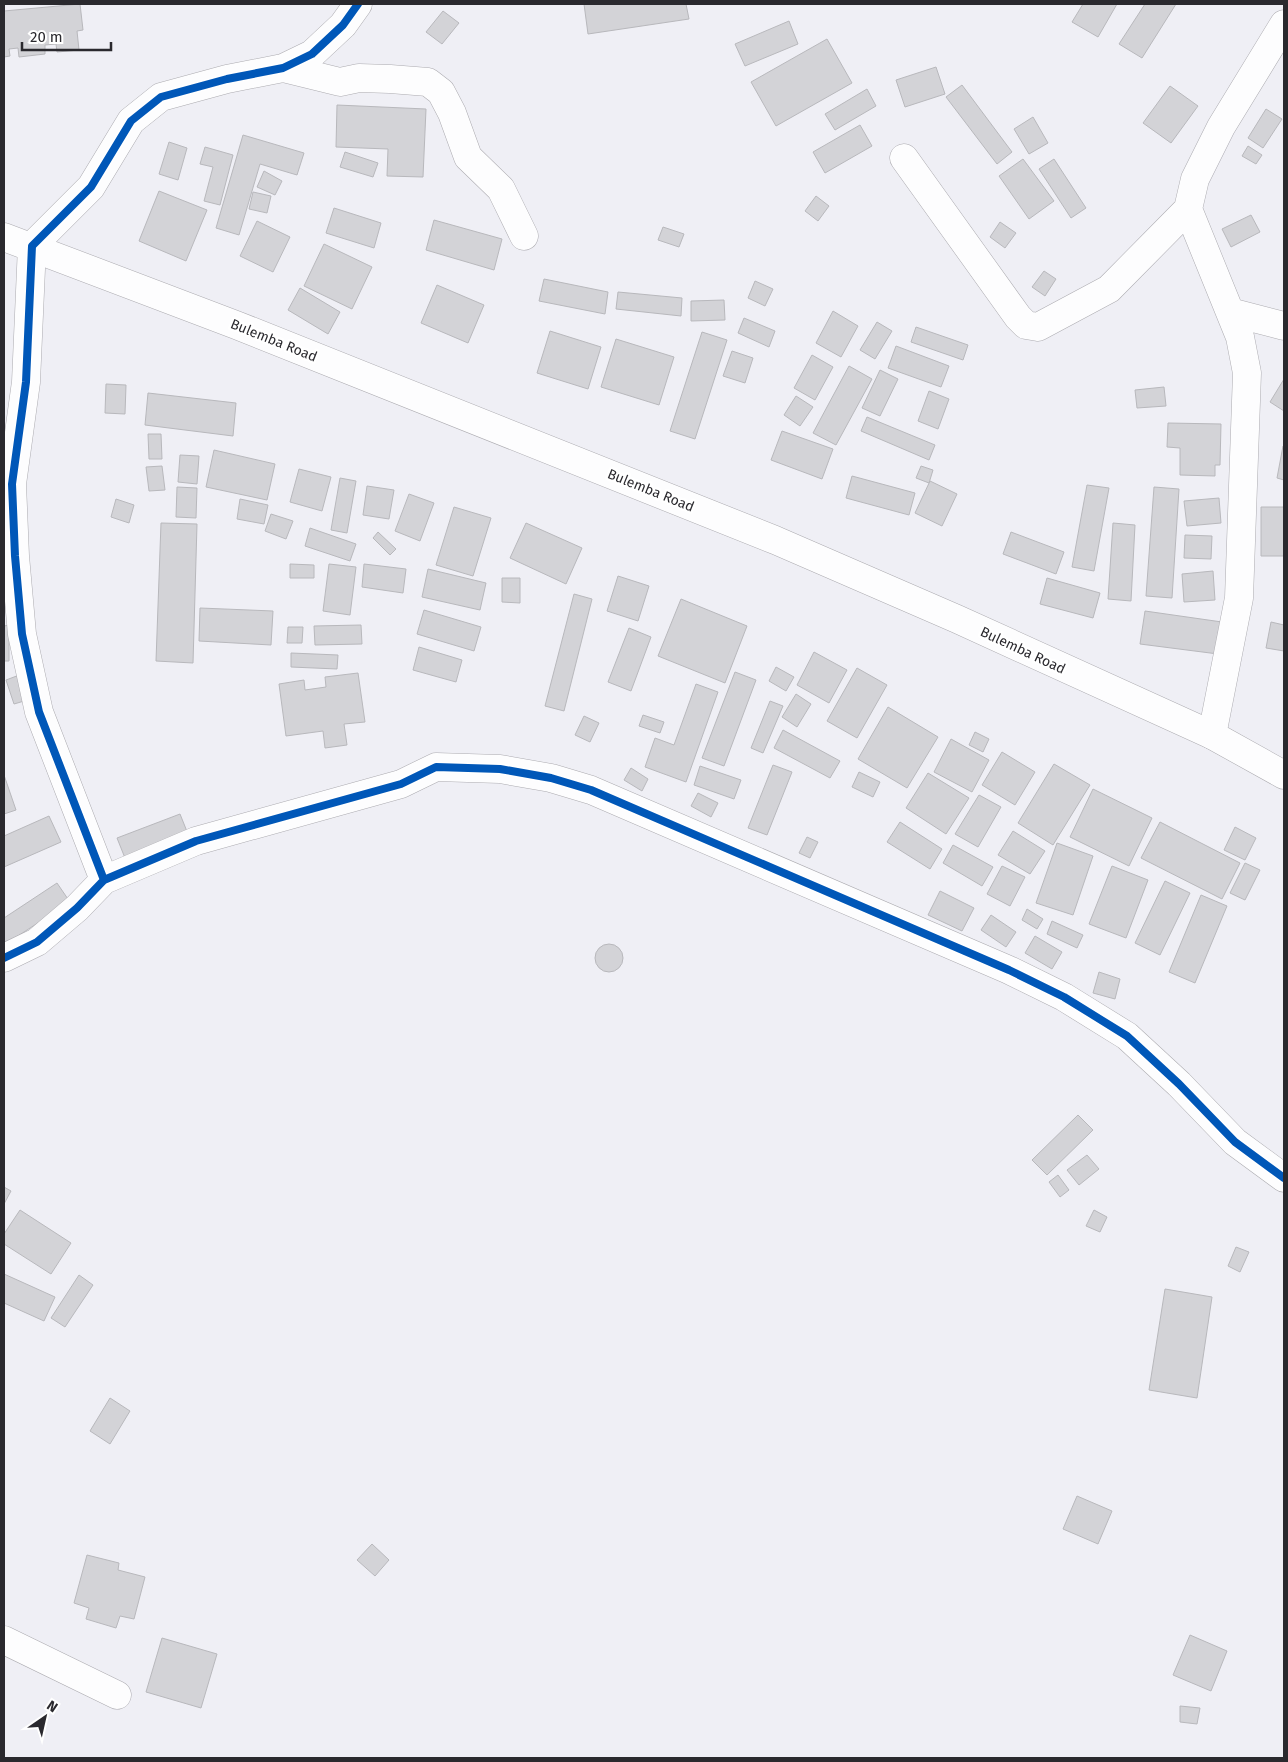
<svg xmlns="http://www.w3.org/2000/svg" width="1288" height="1762" font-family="'Fira Sans',sans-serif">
<rect width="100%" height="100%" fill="#efeff5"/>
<path fill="#d3d3d7" stroke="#b8b8bc" d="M80,4L83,30L77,31L79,50L57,52L56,44L45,45V54L19,57L18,48L9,49L10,56L4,57V11Z
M584,4H686L689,19L588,34Z
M1083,4H1117L1098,37L1072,22Z
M1145,4H1176L1142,58L1119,44Z
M443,11L459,23L442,44L426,32Z
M789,21L798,44L745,66L735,44Z
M827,39L852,83L776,126L751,82Z
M936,67L945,94L905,107L896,80Z
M962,85L1012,152L997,164L946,97Z
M1170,86L1198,106L1171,143L1143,123Z
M867,89L876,106L835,130L825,114Z
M337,105L426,109L423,177L387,176L388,149L336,147Z
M1266,109L1282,119L1263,148L1248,138Z
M1033,117L1048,143L1029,154L1014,129Z
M860,125L872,146L825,173L813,152Z
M243,135L304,153L297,175L260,164L239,235L216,228Z
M169,142L187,148L178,180L159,174Z
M1248,146L1262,155L1256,164L1242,156Z
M205,147L233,155L220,205L204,201L213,167L200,164Z
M345,152L378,163L373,177L340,167Z
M1023,159L1054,201L1029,219L999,176Z
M1054,159L1086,208L1071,218L1039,169Z
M264,171L282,181L275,195L257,187Z
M159,191L207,210L186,261L139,241Z
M253,192L271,196L267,213L249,209Z
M816,196L829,206L818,221L805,211Z
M334,208L381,223L374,248L326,233Z
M1251,215L1260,232L1231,247L1222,229Z
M434,220L502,239L494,270L426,250Z
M257,221L290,237L273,272L240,256Z
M1000,222L1016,233L1005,248L990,237Z
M663,227L684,234L679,247L658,240Z
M324,244L372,267L352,309L304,286Z
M1044,271L1056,279L1045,296L1032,287Z
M544,279L608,292L605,314L539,301Z
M755,281L773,289L765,306L748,298Z
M437,285L484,305L468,343L421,323Z
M300,288L340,312L328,334L288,310Z
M618,292L682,298L681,316L616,309Z
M724,300L725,320L691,321V301Z
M833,311L858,326L841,357L816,343Z
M744,318L775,331L769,347L738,333Z
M877,322L892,331L875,359L860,350Z
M916,327L968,345L963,360L911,342Z
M550,331L601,347L588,389L537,373Z
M702,332L727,340L695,439L670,431Z
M616,339L674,357L659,405L601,387Z
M896,346L949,366L941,387L888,368Z
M732,351L753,358L745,383L723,376Z
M812,355L833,367L815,400L794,388Z
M849,366L872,379L836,445L813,433Z
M880,370L898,379L880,416L862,408Z
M1284,379V411L1270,402Z
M106,384L126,385L125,414L105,413Z
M1164,387L1166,406L1137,408L1135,390Z
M929,391L949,399L938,429L918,421Z
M148,393L236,403L233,436L145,425Z
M796,396L813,407L800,426L784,415Z
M867,417L935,445L929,460L861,431Z
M1168,423L1221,424L1220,465H1215V476L1180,475V448L1167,447Z
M782,431L833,449L822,479L771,460Z
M148,434H161L162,459H149Z
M1283,446H1284V480L1277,478Z
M214,450L275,464L267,500L206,487Z
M180,455L199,456L197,484L178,482Z
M162,466L165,490L149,491L146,467Z
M921,466L933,470L929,483L916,478Z
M299,469L331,477L322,511L290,502Z
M852,476L915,493L909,515L846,498Z
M340,478L356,481L347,533L331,530Z
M930,481L957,494L942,526L915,513Z
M1087,485L1109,488L1094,571L1072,567Z
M367,486L394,490L389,519L363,515Z
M177,487L197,488L196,518L176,517Z
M1154,487L1179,489L1172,598L1146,596Z
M409,494L434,503L420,541L395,531Z
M1219,498L1221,523L1187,526L1184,501Z
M116,499L134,505L129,523L111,517Z
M240,499L268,505L264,524L237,519Z
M454,507L491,518L473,576L436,565Z
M1261,507H1284V556H1261Z
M271,514L293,521L286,539L265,531Z
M161,523L197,524L193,663L156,661Z
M526,523L582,548L566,584L510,558Z
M1113,523L1135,525L1131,601L1108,599Z
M310,528L356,544L350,561L305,546Z
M378,532L396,549L390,555L373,538Z
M1011,532L1064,552L1056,574L1003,554Z
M1185,535L1212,536L1211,559L1184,558Z
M290,564L314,565V578H290Z
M329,564L356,567L350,615L323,611Z
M364,564L406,569L403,593L362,587Z
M428,569L486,583L480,610L422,597Z
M1213,571L1215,600L1184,602L1182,574Z
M618,576L649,586L638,621L607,611Z
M502,578H520V603L502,602Z
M1047,578L1100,593L1093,618L1040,604Z
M574,594L592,599L564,711L545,706Z
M681,599L747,626L725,683L658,656Z
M200,608L273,611L271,645L199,641Z
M424,610L481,627L474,651L417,634Z
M1145,611L1222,622L1218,654L1140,644Z
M1271,622L1284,625V651L1266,648Z
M9,625V661H4V626Z
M361,625L362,644L315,645L314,626Z
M288,627H303L302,643H287Z
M629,628L651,637L631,691L608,682Z
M419,647L462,660L456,682L413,670Z
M814,652L847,670L829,703L797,685Z
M291,653L338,655L337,669L291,667Z
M776,667L794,677L786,691L769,681Z
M857,668L887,685L857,738L827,721Z
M735,672L756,680L724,766L702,758Z
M358,673L365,722L344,724L347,745L325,748L323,731L286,736L279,684L304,680L305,690L326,687L325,677Z
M22,674L31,699L14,704L6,680Z
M696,684L718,692L686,782L645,767L655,738L674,745Z
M796,694L811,704L797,727L782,717Z
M770,701L783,706L763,753L751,748Z
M888,707L938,737L907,788L858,759Z
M643,715L664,722L660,733L639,726Z
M584,716L599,723L590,742L575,735Z
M783,730L840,761L830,778L774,748Z
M975,732L989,739L983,752L969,745Z
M951,739L989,760L972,792L934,772Z
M1002,752L1035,772L1015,805L982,785Z
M1054,764L1090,785L1053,845L1018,823Z
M773,765L792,772L767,835L748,828Z
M700,766L741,780L734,799L694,785Z
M631,768L648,779L642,791L624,780Z
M859,772L880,782L873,797L852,787Z
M928,773L969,798L946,834L906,808Z
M4,775L16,810L4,814Z
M1093,789L1152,818L1129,866L1070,837Z
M698,793L718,803L711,817L691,806Z
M979,795L1001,807L978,847L955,834Z
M180,814L188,834L125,858L117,838Z
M49,816L61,842L4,867V836Z
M900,822L942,849L930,869L887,842Z
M1160,822L1240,863L1222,899L1141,858Z
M1235,827L1256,838L1245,860L1224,850Z
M1013,831L1045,851L1030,874L998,855Z
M807,837L818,842L810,858L799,853Z
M1057,843L1093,856L1073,915L1036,903Z
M953,845L993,867L982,886L943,863Z
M1245,863L1260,870L1245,900L1230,893Z
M1002,866L1025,877L1010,906L987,894Z
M1112,866L1148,880L1126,938L1089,924Z
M1165,881L1190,893L1160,955L1135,943Z
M57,883L70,902L4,945V918Z
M940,891L974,908L962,931L928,915Z
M1201,895L1227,906L1195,983L1169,972Z
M1027,909L1043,919L1037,929L1022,920Z
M991,915L1016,932L1006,947L981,930Z
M1052,921L1083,935L1077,948L1047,934Z
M1035,936L1062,952L1052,969L1025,953Z
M595 958a14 14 0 1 1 28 0a14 14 0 1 1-28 0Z
M1099,972L1120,979L1115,999L1093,993Z
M1078,1115L1093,1130L1047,1175L1032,1160Z
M1087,1155L1099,1169L1079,1185L1067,1170Z
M1058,1175L1069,1190L1060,1197L1049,1182Z
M4,1187L11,1191L4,1204Z
M20,1210L71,1243L51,1274L4,1244V1234Z
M1094,1210L1107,1217L1100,1232L1086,1226Z
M1236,1247L1249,1252L1240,1272L1228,1266Z
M4,1274L55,1297L44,1321L4,1303Z
M79,1275L93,1285L65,1327L51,1318Z
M1165,1289L1212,1297L1197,1398L1149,1390Z
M110,1398L130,1411L110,1444L90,1431Z
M1077,1496L1112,1511L1098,1544L1063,1529Z
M372,1544L389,1560L375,1576L357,1560Z
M87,1555L119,1563L118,1570L145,1577L134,1619L120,1616L116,1628L86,1619L89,1608L74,1603Z
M1190,1635L1227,1651L1211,1691L1173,1675Z
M162,1638L217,1654L201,1708L146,1692Z
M1180,1706L1200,1708L1197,1724L1180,1722Z"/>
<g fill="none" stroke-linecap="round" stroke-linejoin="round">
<g stroke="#acabb0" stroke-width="29">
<path id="minor" d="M283,68L340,82L359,78L390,79L428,82L441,92L452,113L468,157L501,189L524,236
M904,158L1018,317L1026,325L1038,327L1109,289L1188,209L1195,179L1221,127L1284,24
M1188,209L1240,337L1247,373L1239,598L1212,735
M1230,312L1284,326
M104,880L39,712L22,634L15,556L12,484L26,382L32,246L91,187L131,121L161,97L227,79L283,68L312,54L343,25L358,4
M4,958L37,942L77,908L104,880L196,841L401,784L436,767L500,769L551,778L591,790L1009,970L1064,997L1127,1036L1179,1084L1235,1142L1284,1178
M4,1640L117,1695"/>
</g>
<g stroke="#acabb0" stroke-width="29">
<path id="secondary" d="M4,237L236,325L775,540L957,619L1212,735L1284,775"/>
</g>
<use href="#minor" stroke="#fdfdfe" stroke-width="28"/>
<use href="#secondary" stroke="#fdfdfe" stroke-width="28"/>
<g stroke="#fff" stroke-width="11">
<path id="cycleway" d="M104,880L39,712L22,634L15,556L12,484L26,382L32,246L91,187L131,121L161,97L227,79L283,68L312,54L343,25L358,4
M4,958L37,942L77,908L104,880L196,841L401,784L436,767L500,769L551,778L591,790L1009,970L1064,997L1127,1036L1179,1084L1235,1142L1284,1178"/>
</g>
<use href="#cycleway" stroke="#0057b8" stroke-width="8"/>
</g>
<g text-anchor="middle" stroke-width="5" stroke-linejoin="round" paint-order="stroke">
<g font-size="14" fill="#2a292e" stroke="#fff">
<text transform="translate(274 340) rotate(22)" y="5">Bulemba Road</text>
<text transform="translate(651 490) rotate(22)" y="5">Bulemba Road</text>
<text transform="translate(1023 650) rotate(25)" y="5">Bulemba Road</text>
</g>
</g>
<rect width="1288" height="1762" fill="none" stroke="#2a292e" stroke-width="10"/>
<g transform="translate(45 1717) rotate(34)" stroke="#ffffff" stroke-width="4" paint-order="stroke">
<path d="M0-4L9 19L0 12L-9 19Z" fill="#2a292e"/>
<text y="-8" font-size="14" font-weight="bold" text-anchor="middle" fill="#2a292e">N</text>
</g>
<path d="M22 42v8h89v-8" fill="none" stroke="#2a292e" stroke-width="2.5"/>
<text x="30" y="42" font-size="15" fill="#2a292e" stroke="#ffffff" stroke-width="4" paint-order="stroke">20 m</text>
</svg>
